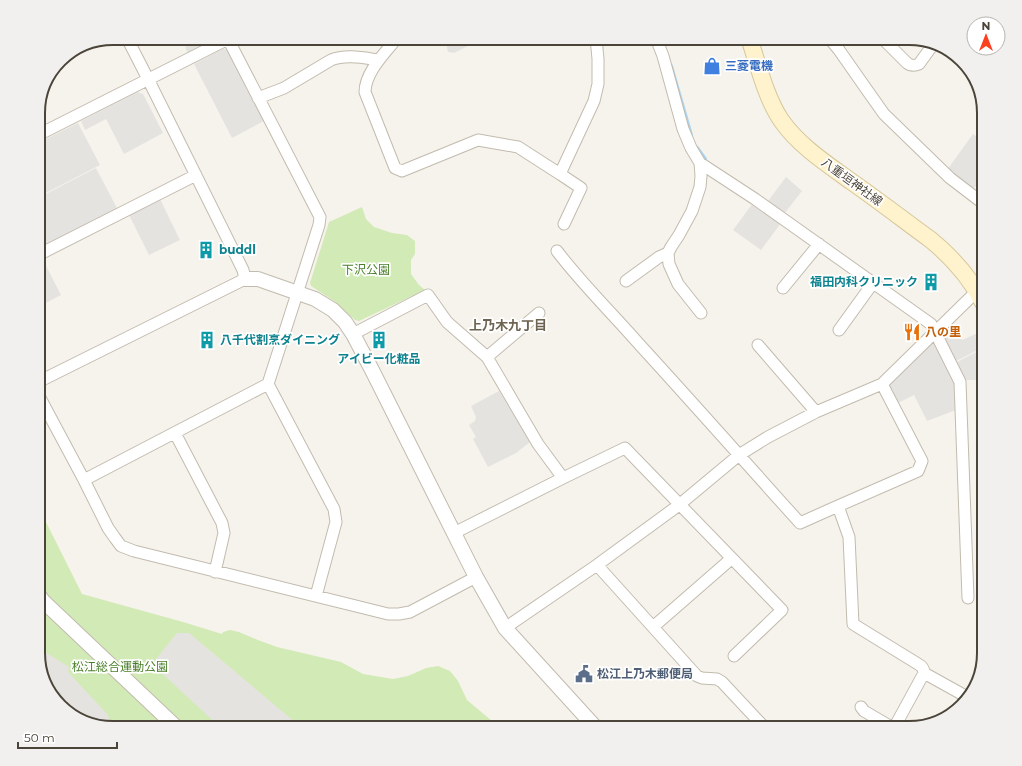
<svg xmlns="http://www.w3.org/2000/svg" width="1022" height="766" font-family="Montserrat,'Noto Sans JP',sans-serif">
<rect width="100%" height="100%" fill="#f6f3ec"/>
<path fill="#d2eab5" d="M362,207L366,219L374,227L392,233L407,235L415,241V254L411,260V274L419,285L425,290L359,321L355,320L334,301L311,286L310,283L329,222Z
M46,522L82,594L183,622L222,634L223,632L230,630L239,632L258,640L277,647L341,662L363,674L393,679L408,676L426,668L438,666L450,671L458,681L467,700L492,721L501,728H112L67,712L46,687L38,658V525Z"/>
<path fill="#e5e3e0" d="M203,38H218L188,54L185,47Z
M445,38H502L485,42L474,43L454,53L448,52Z
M223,49L228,50L264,121L232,138L194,64Z
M137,92L143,94L163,133L124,154L106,119L85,130L81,121Z
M78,123L100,165L38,197V143Z
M973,134L984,141V178L973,189L947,170Z
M96,168L118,210L38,251V198Z
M786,177L802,191L784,214L768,201Z
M160,199L180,240L149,255L129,215Z
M753,203L781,223L761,250L733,230Z
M42,258L61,295L38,307V260Z
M952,321L962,340L978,333L984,347L954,362L942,339L943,330Z
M930,343H936L955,381L956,410L927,421L914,395L896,404L889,389L890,384Z
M984,348V380H963L955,363Z
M499,391L530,442L516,453L488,467L473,439L476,437L469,425L475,421L476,417L471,406Z
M177,633H189L302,728H221L152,664Z
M40,649L69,667L68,672L108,715L111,727L67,712L46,687L38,658V651Z"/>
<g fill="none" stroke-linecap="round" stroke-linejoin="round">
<path stroke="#a9d4f2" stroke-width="4" d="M671,66L691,135
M697,148L705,159"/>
<g stroke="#c2bbae" stroke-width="13">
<path id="minor" d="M397,38C386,52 365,72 365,92L395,168L402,171L478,140L518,147L560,174
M656,38L663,56L683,129L691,148L700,163L701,176L700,187L692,211L679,235L671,247L668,253L669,264L678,284L701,313
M829,38L839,50L867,90L884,114L950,178L984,204
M882,38L907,63C911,66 914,66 919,64L932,46
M258,98L284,88L331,60C346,54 364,58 379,60
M38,135L228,39
M700,163L755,199L786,221L931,324L960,382L968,598
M564,224L581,188L560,174L594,101L598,84V59L596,38
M557,251C582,284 612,313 639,344C693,403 746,463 800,523L838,506
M38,255L196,175
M626,281L659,257L668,253
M783,288L819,244
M839,330L873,283
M353,334L428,295L447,322L487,357L538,444L563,478L454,533
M758,345L816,412
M487,357L539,313
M38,382L245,279L243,270L148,79L127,38
M268,384L334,509L336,522L316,596
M882,384L922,461L918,471L838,506L849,537L853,624L918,664C922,666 924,669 924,673L894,728
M38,394L84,480L108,528L115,538L121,546L134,551L388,614H399L410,612L476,577
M175,433L222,523L224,533L215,572
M563,478L625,448L782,610L734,656
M84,480L268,384L319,225L320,217L228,39L230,38
M597,565L697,676L702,678L717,679L722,682L765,728
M653,627L731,559
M505,628L597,565L679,505L739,455L768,437L816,412L882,384L977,291
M924,673L969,698
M861,707L864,711L893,728"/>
</g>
<g stroke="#c2bbae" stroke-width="16">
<path id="tertiary" d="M245,279H258L315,299L333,310L345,322L353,334L373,372L476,577L505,628L596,728
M38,594L43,601L175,726"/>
</g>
<g stroke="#d6c79b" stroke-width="18">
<path id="secondary" d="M749,38C758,64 766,98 781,120C799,146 827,164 852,182C879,201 905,221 931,240C953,258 971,279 984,304"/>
</g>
<use href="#minor" stroke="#fff" stroke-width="11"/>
<use href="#tertiary" stroke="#fff" stroke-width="14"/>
<use href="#secondary" stroke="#fff3cd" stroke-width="16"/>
</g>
<defs>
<g id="shop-bare" transform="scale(1.38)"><path d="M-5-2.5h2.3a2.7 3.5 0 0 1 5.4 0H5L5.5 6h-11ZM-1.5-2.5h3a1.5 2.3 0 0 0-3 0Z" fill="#3f7fe0" stroke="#fff" stroke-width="2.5" paint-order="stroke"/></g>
<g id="building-bare" transform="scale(1.38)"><path d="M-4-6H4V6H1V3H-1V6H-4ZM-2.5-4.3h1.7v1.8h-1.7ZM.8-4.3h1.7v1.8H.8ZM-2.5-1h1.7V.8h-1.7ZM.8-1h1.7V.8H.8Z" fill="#0f9aa8" stroke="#fff" stroke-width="2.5" paint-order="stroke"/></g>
<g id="restaurant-bare" transform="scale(1.38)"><path d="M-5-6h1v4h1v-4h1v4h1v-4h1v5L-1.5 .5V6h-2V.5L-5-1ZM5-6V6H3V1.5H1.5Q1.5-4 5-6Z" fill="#e8710a" stroke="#fff" stroke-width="2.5" paint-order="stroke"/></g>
<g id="civic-bare" transform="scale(1.38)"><path d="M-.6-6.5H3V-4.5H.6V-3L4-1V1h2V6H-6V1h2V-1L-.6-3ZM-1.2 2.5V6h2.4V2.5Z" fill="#5c6f8a" stroke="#fff" stroke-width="2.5" paint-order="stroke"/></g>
</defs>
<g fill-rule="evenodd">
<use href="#shop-bare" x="712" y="66"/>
<use href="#building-bare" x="206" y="250"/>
<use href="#building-bare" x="931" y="282"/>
<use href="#restaurant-bare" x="912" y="332"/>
<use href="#building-bare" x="207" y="340"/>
<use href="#building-bare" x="379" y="340"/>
<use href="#civic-bare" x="584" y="674"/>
</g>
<g text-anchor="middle" stroke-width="3.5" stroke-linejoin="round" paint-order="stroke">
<g font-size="12" font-weight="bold" fill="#366cbe" stroke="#fff" text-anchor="start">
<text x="725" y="70">三菱電機</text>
</g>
<g font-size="12" fill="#4b4439" stroke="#fff">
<text transform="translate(852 182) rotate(36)" y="4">八重垣神社線</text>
</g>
<g font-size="12" font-weight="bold" fill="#0d838f" stroke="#fff" text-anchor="start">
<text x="219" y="254">buddl</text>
<text x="918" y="286" text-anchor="end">福田内科クリニック</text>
<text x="220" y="344">八千代割烹ダイニング</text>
<text x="379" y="363" text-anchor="middle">アイビー化粧品</text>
</g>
<g font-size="12" fill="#4a7f2a" stroke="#fff">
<text x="366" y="274">下沢公園</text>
<text x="120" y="671">松江総合運動公園</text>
</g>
<g font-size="12" font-weight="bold" fill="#c56008" stroke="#fff" text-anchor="start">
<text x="925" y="336">八の里</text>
</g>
<g font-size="12" font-weight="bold" fill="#4e5e75" stroke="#fff" text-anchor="start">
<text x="597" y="678">松江上乃木郵便局</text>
</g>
<g font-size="13" font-weight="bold" fill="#6e6250" stroke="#fff">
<text x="508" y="330">上乃木九丁目</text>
</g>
</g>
<path d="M0 0H1022V766H0ZM113 45H909A68 68 0 0 1 977 113V653A68 68 0 0 1 909 721H113A68 68 0 0 1 45 653V113A68 68 0 0 1 113 45Z" fill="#f1f0ef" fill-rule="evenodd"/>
<path fill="none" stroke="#4b4439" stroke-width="2" d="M113 45H909A68 68 0 0 1 977 113V653A68 68 0 0 1 909 721H113A68 68 0 0 1 45 653V113A68 68 0 0 1 113 45Z"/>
<g transform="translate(986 36)"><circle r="19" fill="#ffffff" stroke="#b7b4b0"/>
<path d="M0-3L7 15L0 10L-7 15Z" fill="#fc3f1d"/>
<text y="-6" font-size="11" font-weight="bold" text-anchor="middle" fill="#4b4439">N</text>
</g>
<path d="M18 742v6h99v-6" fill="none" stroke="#4b4439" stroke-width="2"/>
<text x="24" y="742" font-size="12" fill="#4b4439" stroke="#ffffff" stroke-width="3" paint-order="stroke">50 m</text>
</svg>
